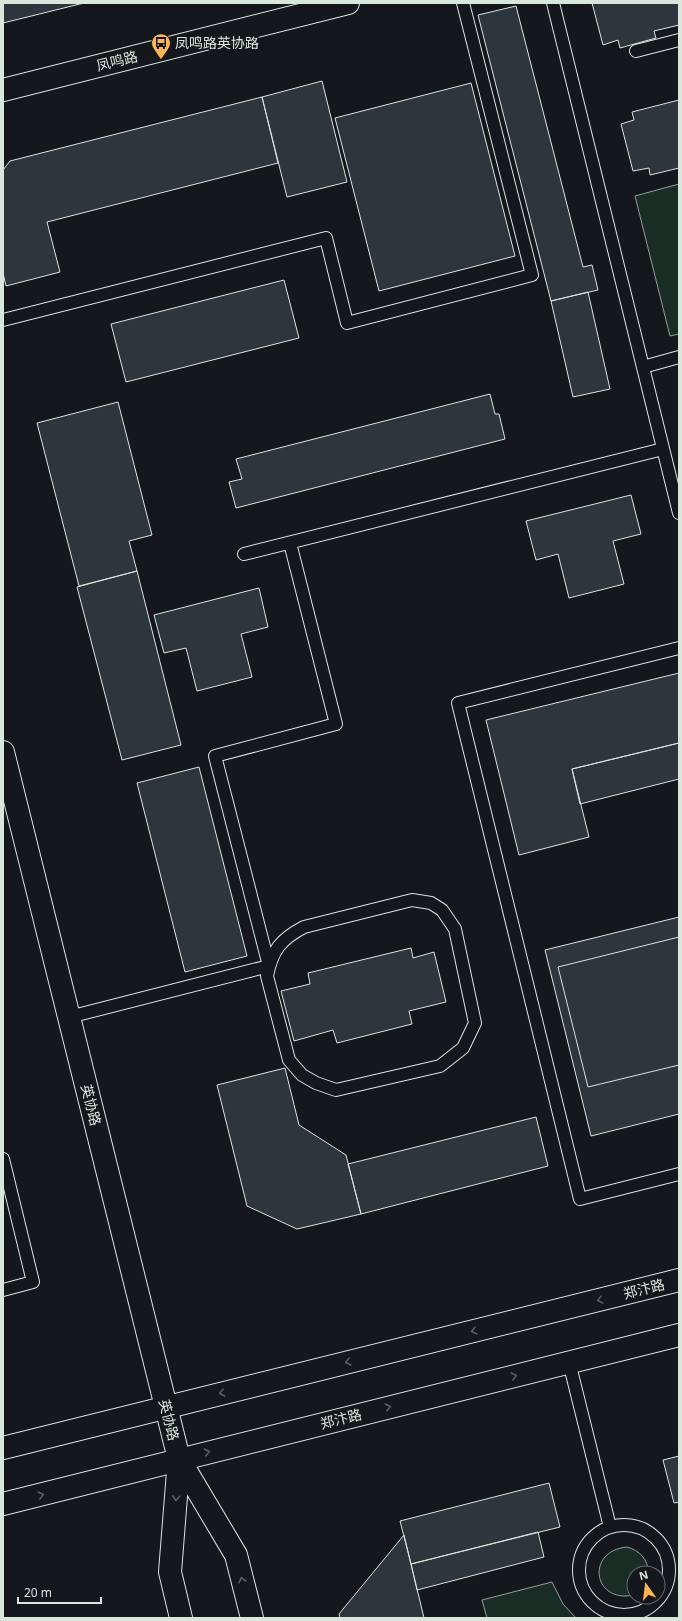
<svg xmlns="http://www.w3.org/2000/svg" width="682" height="1621" font-family="'Noto Sans','Noto Sans SC',sans-serif">
<rect width="100%" height="100%" fill="#14181c"/>
<path fill="#1a2d24" stroke="#939e99" d="M679,184V334L670,336L635,196Z
M627,1547C640,1551 647,1558 649,1573H634V1595C593,1604 585,1551 627,1547Z
M552,1582L563,1604L576,1618H487L482,1600Z"/>
<path fill="#2c363c" stroke="#d8e6dc" d="M3,3H84L3,23Z
M592,3H679V25L654,31L656,38L620,48L618,40L603,45Z
M516,6L583,267L592,265L598,290L551,301L478,15Z
M322,81L347,182L287,197L262,97Z
M471,83L515,256L379,291L335,118Z
M262,97L278,163L47,222L60,272L6,286L3,273V170L10,161Z
M679,100V168L650,175L649,168L633,171L621,124L634,120L632,112Z
M284,280L299,338L126,382L111,324Z
M588,292L610,389L573,397L551,301Z
M490,394L495,414H499L505,439L236,508L229,482L242,479L236,459Z
M118,402L152,535L129,541L137,571L79,586L37,423Z
M631,495L641,534L613,541L624,584L569,598L558,554L536,560L526,521Z
M137,571L181,745L122,760L77,587Z
M259,588L268,627L241,634L252,677L197,691L186,648L164,653L154,615Z
M679,673V743L572,769L589,837L519,855L486,720Z
M679,743V779L580,804L572,769Z
M199,767L247,956L185,972L137,783Z
M679,917V1114L591,1136L545,950Z
M679,937V1065L588,1087L558,967Z
M411,948L413,958L434,952L446,1002L409,1011L412,1024L337,1043L333,1030L294,1041L281,991L310,984L308,973Z
M285,1068L299,1125L346,1155L361,1214L297,1229L247,1206L217,1085Z
M536,1117L548,1166L361,1214L348,1164Z
M679,1456V1502L674,1503L663,1460Z
M549,1483L560,1527L411,1564L400,1521Z
M538,1532L544,1557L417,1590L411,1564Z
M404,1535L424,1618H340L339,1614Z"/>
<g fill="none" stroke-linecap="round" stroke-linejoin="round">
<g stroke="#d8e6dc" stroke-width="14">
<path id="lane" d="M553,3L679,513
M636,51L679,40
M3,320L326,238L347,323L532,275L463,3
M643,367L679,357
M244,554L663,449
M679,648L458,703L580,1199L679,1174
M412,900L431,903L442,910L455,929L475,1023L463,1048L440,1066L336,1090L316,1083L302,1075L289,1060L267,976C272,950 281,939 304,927Z
M69,1017L269,966L215,756L336,724L290,543
M3,1159L33,1282L3,1290
M569,1362L610,1527
M579 1570a45 45 0 1 1 90 0a45 45 0 1 1-90 0Z"/>
</g>
<g stroke="#d8e6dc" stroke-width="24">
<path id="street" d="M3,90L348,3"/>
</g>
<g stroke="#d8e6dc" stroke-width="24">
<path id="secondary" d="M3,752L179,1459L236,1555L252,1618
M179,1459L170,1572L181,1618"/>
</g>
<g stroke="#d8e6dc" stroke-width="24">
<path id="primary" d="M3,1448L679,1280
M3,1504L679,1335"/>
</g>
<use href="#lane" stroke="#14181c" stroke-width="12"/>
<use href="#street" stroke="#14181c" stroke-width="22"/>
<use href="#secondary" stroke="#14181c" stroke-width="22"/>
<use href="#primary" stroke="#14181c" stroke-width="22"/>
</g>
<defs><path id="oneway-chevron" d="M-2-3.5L2.5 0L-2 3.5" fill="none" stroke-width="1.6" stroke-linecap="round" stroke-linejoin="round"/></defs>
<g stroke="#59605f">
<use href="#oneway-chevron" transform="translate(600 1300) rotate(166)"/>
<use href="#oneway-chevron" transform="translate(474 1331) rotate(166)"/>
<use href="#oneway-chevron" transform="translate(348 1362) rotate(166)"/>
<use href="#oneway-chevron" transform="translate(514 1376) rotate(-14)"/>
<use href="#oneway-chevron" transform="translate(222 1393) rotate(166)"/>
<use href="#oneway-chevron" transform="translate(388 1407) rotate(-14)"/>
<use href="#oneway-chevron" transform="translate(207 1452) rotate(-14)"/>
<use href="#oneway-chevron" transform="translate(41 1495) rotate(-14)"/>
<use href="#oneway-chevron" transform="translate(176 1498) rotate(95)"/>
<use href="#oneway-chevron" transform="translate(242 1580) rotate(-104)"/>
</g>
<defs>
<g id="bus-pin" transform="scale(1)"><path d="M0 17L-7.5 6A9.5 9.5 0 1 1 7.5 6Z" fill="#ffb74d" stroke="#14181c"/><path d="M-5-6H5V4H4V6H2V4H-2V6H-4V4H-5ZM-3.5-4V0h7V-4ZM-3.5 1.2v1.5H-2V1.2ZM2 1.2v1.5H3.5V1.2Z" fill="#111"/></g>
</defs>
<g fill-rule="evenodd">
<use href="#bus-pin" x="161" y="43"/>
</g>
<g text-anchor="middle" stroke-width="3" stroke-linejoin="round" paint-order="stroke">
<g font-size="14" fill="#d8e6dc" stroke="#14181c" text-anchor="start">
<text x="175" y="48">凤鸣路英协路</text>
</g>
<g font-size="14" fill="#d8e6dc" stroke="#14181c">
<text transform="translate(117 61) rotate(-14)" y="5">凤鸣路</text>
<text transform="translate(91 1105) rotate(76)" y="5">英协路</text>
<text transform="translate(644 1289) rotate(-14)" y="5">郑汴路</text>
<text transform="translate(341 1419) rotate(-14)" y="5">郑汴路</text>
<text transform="translate(169 1420) rotate(76)" y="5">英协路</text>
</g>
</g>
<rect width="682" height="1621" fill="none" stroke="#d8e6dc" stroke-width="8"/>
<g transform="translate(646 1585) rotate(346)"><circle r="19" fill="#14181c" stroke="#626a69"/>
<path d="M0-3L7 15L0 10L-7 15Z" fill="#ffb74d"/>
<text y="-6" font-size="11" font-weight="bold" text-anchor="middle" fill="#d8e6dc">N</text>
</g>
<path d="M18 1597v6h83v-6" fill="none" stroke="#d8e6dc" stroke-width="2"/>
<text x="24" y="1597" font-size="12" fill="#d8e6dc" stroke="#14181c" stroke-width="3" paint-order="stroke">20 m</text>
</svg>
